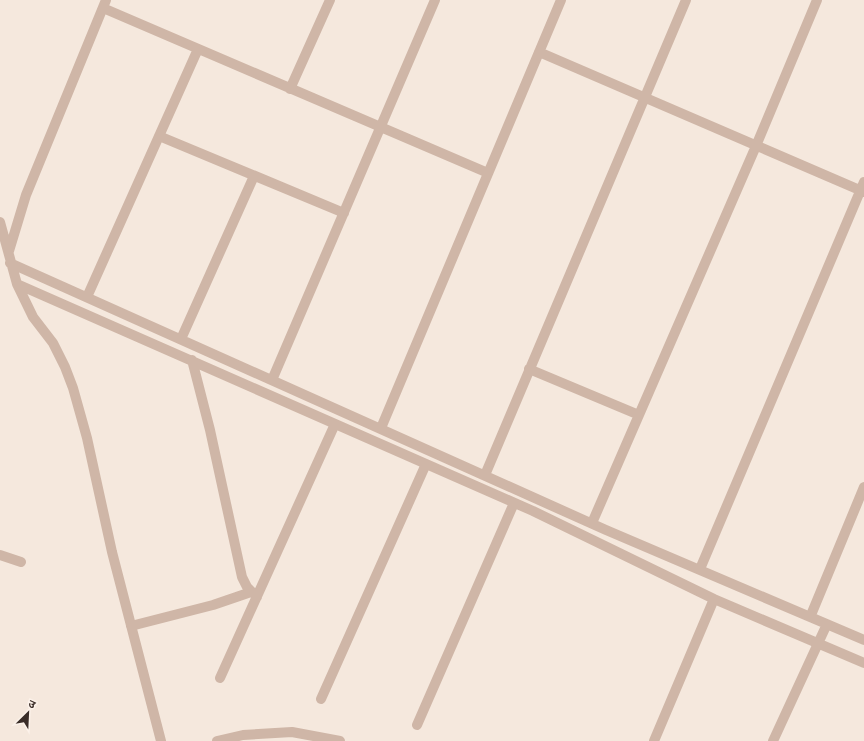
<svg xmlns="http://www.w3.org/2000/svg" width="864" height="741" font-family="'PT Sans Narrow','Noto Sans Devanagari',sans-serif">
<rect width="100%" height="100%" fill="#f5e8dd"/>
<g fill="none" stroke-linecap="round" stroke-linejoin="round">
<path stroke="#cfb6a7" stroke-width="10" d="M103,8L488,173
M539,52L864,192
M290,89L330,0
M159,136L344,213
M0,222L17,284L33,317L53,343L65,367L73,388L87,438L112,552L161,741
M9,251L26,195L106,0
M10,263L606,530L864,640
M17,284L533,511L714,599L864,663
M87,297L198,49
M181,339L254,176
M192,360L210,430L242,577L247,587L257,597
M529,369L639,415
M272,380L435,0
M381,428L561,0
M485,475L686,0
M592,523L756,146L817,0
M0,555L21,562
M700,569L864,182
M811,615L864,487
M131,626L213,605L251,592
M220,678L335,424
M321,699L426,464
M417,725L514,503
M217,741L243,735L292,732L340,741
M654,741L714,599
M773,741L827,624"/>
</g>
<g transform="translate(28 713) rotate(24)" stroke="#fcf2ea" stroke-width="3" paint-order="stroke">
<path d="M0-3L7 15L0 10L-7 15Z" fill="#3a2d28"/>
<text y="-6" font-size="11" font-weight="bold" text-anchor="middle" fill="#3a2d28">उ</text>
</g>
</svg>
